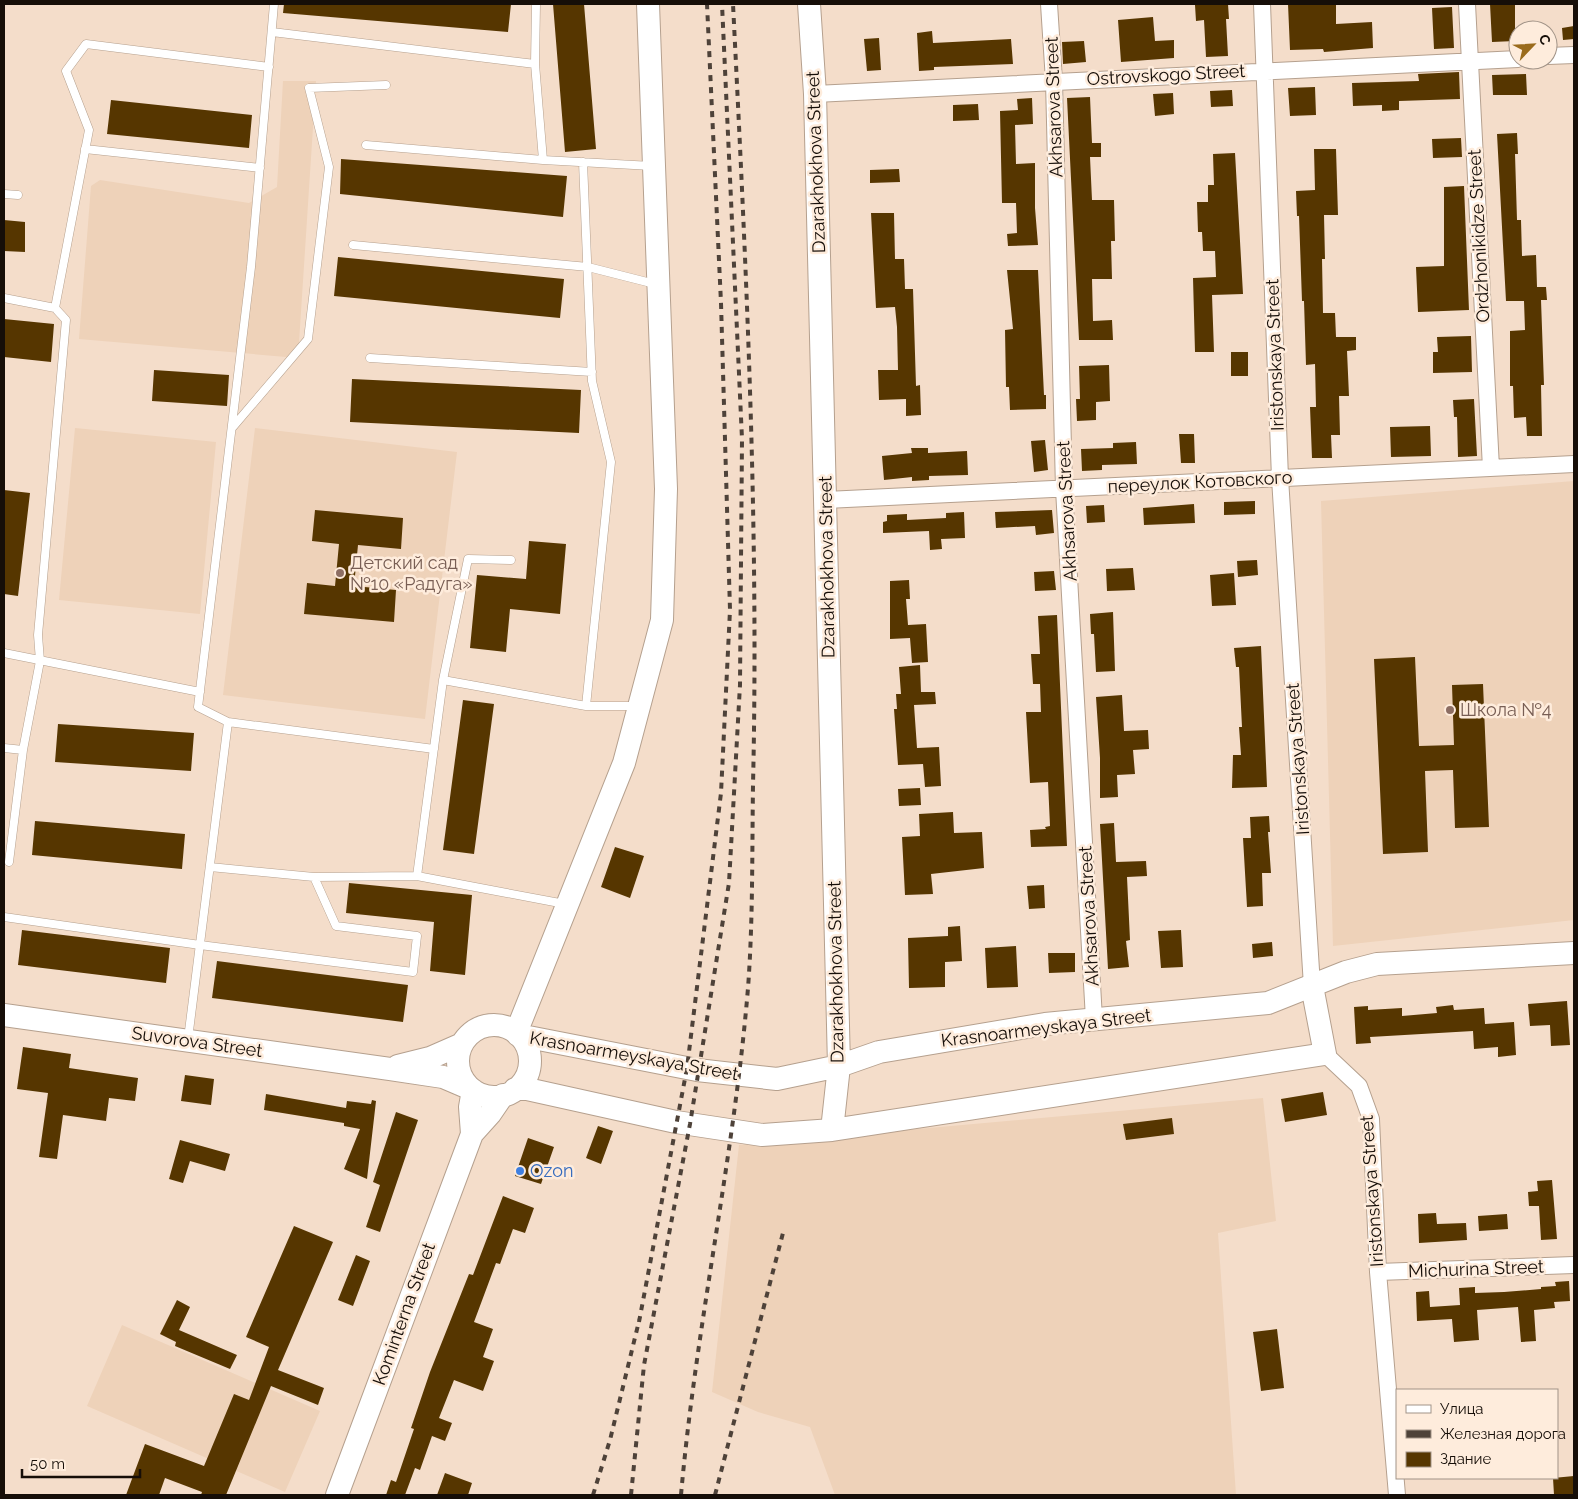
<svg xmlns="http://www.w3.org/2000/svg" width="1578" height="1499" font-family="Raleway,sans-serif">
<rect width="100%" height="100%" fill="#f4ddca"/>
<path fill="#eed2b9" d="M283,81H316L298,358L79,339L91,186L100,180L249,203L277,187Z
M75,428L216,442L200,614L59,600Z
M255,428L457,452L425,719L223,695Z
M1574,481V920L1333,946L1321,501Z
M1263,1098L1276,1221L1218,1233L1236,1495H835L810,1427L758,1412L712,1392L739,1145Z
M122,1325L320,1411L285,1492L87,1406Z"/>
<path fill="#563600" d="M284,4H511L508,32L283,13Z
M553,4H584L596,149L565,152Z
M1228,4L1229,19H1226L1228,56L1206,57L1204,20L1196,21L1195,5Z
M1288,4H1336V24L1372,22L1373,48L1324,52L1323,49L1290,50Z
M1490,4H1515V41L1492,42Z
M1452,7L1454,48L1434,49L1432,8Z
M1153,17L1155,41L1174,40V58L1121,62L1118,20Z
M1574,26V39L1563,40L1562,28Z
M932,31L933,43L1011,39L1013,64L934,67V70L919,71L917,33Z
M879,38L881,70L867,71L864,39Z
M1084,41L1086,62L1063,64L1062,42Z
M1459,72L1460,99L1399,101V110L1382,111V105L1353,106L1352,83L1419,81L1418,74Z
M1526,74L1527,95H1493L1492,75Z
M1315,87L1316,115L1290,116L1288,88Z
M1232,90L1233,106L1211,107L1210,91Z
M1173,93L1174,114L1155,116L1153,94Z
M1090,97L1092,143H1101V157H1090L1092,200H1114L1115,241H1111L1112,279H1092L1093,321L1112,320L1113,340H1079L1067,98Z
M1032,98L1033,124L1015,125L1016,164L1035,163V208L1038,245L1008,246L1007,234L1017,233L1016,203H1002L1000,111L1018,110L1017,99Z
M111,100L252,115L249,148L107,134Z
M978,104L979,120L953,121V105Z
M1517,133L1518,154H1515L1517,220H1521L1522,256L1536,255L1537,287H1546L1547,300H1541L1544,385H1541L1542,436H1527L1526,417L1514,418L1513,386H1510V331L1525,330L1524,301H1506L1497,134Z
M1461,138L1462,157L1433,158L1432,139Z
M1314,149H1336L1338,215H1324L1325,259H1322L1323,313H1335L1336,337H1356V350L1347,351L1349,396H1339L1340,435H1331L1332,458H1312L1310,407H1316L1315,364L1306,365L1304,301H1302L1299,216H1297L1296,191L1315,190Z
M1235,153L1243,294L1212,295L1214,352H1195L1193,278L1216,277L1215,251H1203L1202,232H1198L1197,202H1208V185H1214L1213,154Z
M341,159L567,176L563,217L340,194Z
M899,169L900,182L870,183V170Z
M1464,186L1469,310L1418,312L1416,267L1444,266V187Z
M871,213H894L895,259H904L905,289H913L916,386L920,385L921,415L906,416V399L879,400L878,370H898L897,327L895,307L876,308Z
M4,220L25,222V252L4,251Z
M338,257L564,279L560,318L334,296Z
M1007,270H1038L1044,395H1046V409L1010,410L1009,387H1006L1005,330L1013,329Z
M4,319L54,324L51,362L4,357Z
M1471,336L1472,372L1433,373V352H1438L1437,337Z
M1231,352H1248V376H1231Z
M1109,365L1110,401L1096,402V420L1077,421L1076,399H1080L1079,366Z
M154,370L229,375L227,406L152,401Z
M352,379L581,390L579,433L350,422Z
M1474,399L1477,456L1458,457L1457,417H1454L1453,400Z
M1430,426L1431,456L1391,457L1390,427Z
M1179,434H1194L1195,463H1181Z
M1045,440L1048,470L1034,472L1031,441Z
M1136,442L1137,464L1102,465V470L1082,471L1081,449L1113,448V443Z
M911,448H928V453L967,451L968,475L929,476V480L912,481V477L884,480L882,456L912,453Z
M4,490L30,493L18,596L4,594Z
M1255,501V514L1224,515V502Z
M1194,504L1195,523L1144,525L1143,508Z
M1104,505L1105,522L1087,523L1086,506Z
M315,510L403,518L401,549L358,545L354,586L396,590L394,622L304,614L307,583L335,586L339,544L312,541Z
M1052,510L1054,533L1036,535L1035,526L996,528L995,512Z
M964,512L965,538L941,539L942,549L930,550L929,531L883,533V522L887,521V515L907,514V520L946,518V513Z
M529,541L566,544L560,614L510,609L506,652L470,648L477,575L526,579Z
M1257,560L1258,575L1238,577L1237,561Z
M1133,568L1135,590L1107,591L1106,569Z
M1054,571L1056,590L1035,591L1034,572Z
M1234,573L1236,605L1212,606L1210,575Z
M909,580L910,599H906L908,625L926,624L928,662L912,663L910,638L890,639V581Z
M1113,612L1115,671L1096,672L1094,634H1091L1090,614Z
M1057,615L1067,846L1031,847L1030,830L1046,829L1045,827L1050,826L1048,782L1030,783L1026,712H1041L1040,684H1033L1031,654H1040L1038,616Z
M1261,646L1267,787L1232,788L1233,755H1241L1239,727H1242L1239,667H1236L1234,648Z
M1415,657L1419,746L1454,745L1452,685L1483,684L1489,827L1455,828L1453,770L1425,771L1428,852L1383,854L1374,659Z
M920,665L921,692H935L936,704L914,705L917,748L939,747L941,786L925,787L923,764L898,765L894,709H897L896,694H901L899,667Z
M1122,695L1124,731L1148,730L1149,749L1133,750L1135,774L1117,775L1118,797L1100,798V758L1096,697Z
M463,700L494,704L474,854L443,850Z
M58,724L194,733L191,771L55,762Z
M920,788L921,805L899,806L898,789Z
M953,812L954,833L982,832L984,868L931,874L933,894L905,895L902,837L920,836L919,814Z
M1269,816L1270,832H1268L1271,873H1262L1263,906L1247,907L1243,838H1251L1250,817Z
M35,821L185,834L182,869L32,855Z
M1114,823L1116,862L1146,861L1147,876L1127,877L1130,940L1126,941L1129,967L1108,969L1100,824Z
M615,847L644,856L630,898L601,887Z
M349,883L472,895L465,975L430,971L434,922L346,913Z
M1044,885L1045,908L1029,909L1027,886Z
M960,926L962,961L945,962V987L909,988L908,938L948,936V927Z
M22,930L170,948L166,983L18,965Z
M1181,930L1183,967L1161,968L1158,931Z
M1272,942L1273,956L1253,958L1252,944Z
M1016,946L1018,987L987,988L985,948Z
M1048,953H1075V972L1049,973Z
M217,961L408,985L403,1022L212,998Z
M1567,1001L1570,1045L1551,1046L1550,1025L1530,1026L1528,1004Z
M1453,1005L1454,1010L1484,1008L1485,1024L1514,1022L1516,1055L1498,1057V1047L1474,1049L1473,1031L1370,1037L1371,1043L1356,1044L1354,1007L1368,1006V1010L1402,1008V1016L1437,1013L1436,1007Z
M23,1047L71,1054L69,1068L138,1078L135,1101L109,1098L106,1121L63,1115L57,1159L39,1157L48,1093L17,1089Z
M185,1075L214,1079L211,1105L181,1101Z
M1323,1092L1327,1115L1285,1122L1281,1099Z
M266,1094L346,1108L347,1101L371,1104L372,1100L376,1101L367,1179L344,1169L360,1129L344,1126V1123L264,1110Z
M396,1112L418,1120L380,1232L366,1227L380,1185L373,1182Z
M1172,1118L1174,1134L1126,1140L1123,1124Z
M598,1126L613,1131L601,1164L586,1158Z
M528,1138L554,1147L541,1184L515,1176Z
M180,1140L230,1154L225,1171L190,1161L183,1183L169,1179Z
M1552,1180L1557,1239L1541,1240L1539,1206H1529L1528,1192L1538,1191L1537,1181Z
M503,1196L534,1208L525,1233L513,1229L500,1264L496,1263L474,1322L493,1329L483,1357L494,1361L483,1391L454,1380L439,1418L452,1423L445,1441L432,1436L420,1470L415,1468L405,1495H386L391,1480L396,1482L414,1429L411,1428L430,1372L469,1274L473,1275Z
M1436,1213L1437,1224L1466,1223L1467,1240L1419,1243L1418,1214Z
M1507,1214L1508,1229L1479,1231L1478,1216Z
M294,1226L333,1242L278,1370L324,1388L318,1405L271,1386L226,1495H201L202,1492L165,1478L159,1495H126L145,1444L204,1466L234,1394L249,1400L269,1347L246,1337Z
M356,1255L370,1261L353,1306L338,1300Z
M1569,1281L1570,1301L1554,1302L1555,1308L1534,1310L1536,1341L1521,1342L1518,1307L1477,1310L1479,1340L1454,1342L1452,1319L1417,1321L1416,1292L1429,1291L1430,1307L1460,1305L1459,1288L1475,1287V1293L1504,1292L1541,1289V1287L1556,1286L1555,1282Z
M177,1300L190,1307L179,1330L237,1355L230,1369L175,1346L176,1342L160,1334Z
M1277,1329L1284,1388L1261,1391L1253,1332Z
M445,1473L472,1483L468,1495H437Z
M1574,1476V1495H1554L1553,1478Z"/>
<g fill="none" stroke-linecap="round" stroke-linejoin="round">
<g stroke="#b5a08e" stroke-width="9">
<path id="lane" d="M536,4L535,64L543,160L652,166
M272,32L535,64
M366,145L543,160
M85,149L260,168
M583,162L592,381L611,462L586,706H637
M4,194L18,195
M353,245L588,267L655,284
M4,298L55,308L89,130L66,71L86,44L269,67
M370,358L592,372
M232,428L308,339L329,167L309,88L386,85
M511,560L468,559L443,680L586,706
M4,653L200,692
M443,680L417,876L565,904
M228,722L434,749
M4,748L23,750
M9,862L23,750L40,661L38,635L66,320L55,308
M210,867L314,877
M4,917L200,945L413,972L417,936L336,926L314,877L417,876
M188,1039L228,722L198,707L251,267L274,4"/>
</g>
<g stroke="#b5a08e" stroke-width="18">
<path id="street" d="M1049,4L1054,81L1064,489L1094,1019
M1262,4L1280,478L1312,986
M1467,4L1491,468
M1548,56L1574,55
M815,94L1518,59
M826,500L1574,464
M1325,1054L1359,1086L1371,1119L1378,1272L1397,1495
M1378,1272L1574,1265"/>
</g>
<g stroke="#b5a08e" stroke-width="24">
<path id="secondary" d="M809,4L815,94L839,1066L832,1130
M4,1015L390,1069L443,1077L471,1089
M458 1061a36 36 0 1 1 72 0a36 36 0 1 1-72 0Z
M516,1033L624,763L662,620L666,489L648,4
M518,1035L697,1070L777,1079L839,1066L879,1052L1045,1024L1268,1003L1346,972L1377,964L1574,953
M398,1066L430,1058L462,1044
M515,1089H527L676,1122L762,1135L832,1130L1325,1054L1312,986
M472,1134L470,1107L473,1090
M337,1495L472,1134L490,1114L503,1095"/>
</g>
<use href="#lane" stroke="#fff" stroke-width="8"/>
<use href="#street" stroke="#fff" stroke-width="16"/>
<use href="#secondary" stroke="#fff" stroke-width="22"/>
<path stroke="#4e4239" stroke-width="4" stroke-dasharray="6 6" stroke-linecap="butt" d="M639,1322L687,1068L721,793L730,610L721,303L707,4
M593,1495L610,1440L640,1317
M631,1495L644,1365L690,1124L729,883L740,685L742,439L722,4
M681,1495C696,1325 734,1158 748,988C753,921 752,853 753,785C759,525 746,264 733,4
M715,1495L784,1229"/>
</g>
<g fill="#8d6e63" stroke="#feecdc" stroke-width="2">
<circle cx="340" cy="573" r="5"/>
<circle cx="1450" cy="710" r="5"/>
</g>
<circle fill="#3f7fe0" stroke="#feecdc" stroke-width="2" cx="520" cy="1171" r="5"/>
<g text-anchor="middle" stroke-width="5" stroke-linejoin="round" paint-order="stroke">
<g font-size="18" fill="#160e08" stroke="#feecdc">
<text transform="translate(1166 75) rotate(-3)" y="6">Ostrovskogo Street</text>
<text transform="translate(1054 107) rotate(-92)" y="6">Akhsarova Street</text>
<text transform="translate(816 162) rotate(-92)" y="6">Dzarakhokhova Street</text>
<text transform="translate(1479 236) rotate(-93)" y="6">Ordzhonikidze Street</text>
<text transform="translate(1275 355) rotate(-92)" y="6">Iristonskaya Street</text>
<text transform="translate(1200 482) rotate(-3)" y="6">переулок Котовского</text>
<text transform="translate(1067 511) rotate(-93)" y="6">Akhsarova Street</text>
<text transform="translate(827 567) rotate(-91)" y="6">Dzarakhokhova Street</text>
<text transform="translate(1298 759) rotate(-94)" y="6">Iristonskaya Street</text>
<text transform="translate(1089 916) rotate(-93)" y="6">Akhsarova Street</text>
<text transform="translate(836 972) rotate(-91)" y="6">Dzarakhokhova Street</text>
<text transform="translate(1046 1028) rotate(-7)" y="6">Krasnoarmeyskaya Street</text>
<text transform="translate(197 1042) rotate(8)" y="6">Suvorova Street</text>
<text transform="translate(634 1056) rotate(10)" y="6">Krasnoarmeyskaya Street</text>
<text transform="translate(1372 1191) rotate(-94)" y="6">Iristonskaya Street</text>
<text transform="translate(1476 1269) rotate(-2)" y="6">Michurina Street</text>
<text transform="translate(404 1314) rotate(-70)" y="6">Kominterna Street</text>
</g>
<g font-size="18" fill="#785e54" stroke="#feecdc" text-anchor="start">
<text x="350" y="569">Детский сад<tspan x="350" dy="21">№10 «Радуга»</tspan></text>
<text x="1460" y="716">Школа №4</text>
</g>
<g font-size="18" fill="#366cbe" stroke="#feecdc" text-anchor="start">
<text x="530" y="1177">Ozon</text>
</g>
</g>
<rect width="1578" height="1499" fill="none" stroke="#160e08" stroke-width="10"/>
<rect x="1396" y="1389" width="162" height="90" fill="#feecdc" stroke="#a19387"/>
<rect x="1406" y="1405" width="25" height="8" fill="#ffffff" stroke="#a19387"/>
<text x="1440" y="1414" font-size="15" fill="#160e08">Улица</text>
<rect x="1406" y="1430" width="25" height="8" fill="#4e4239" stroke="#a19387"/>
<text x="1440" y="1439" font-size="15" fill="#160e08">Железная дорога</text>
<rect x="1406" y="1452" width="25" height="15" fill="#563600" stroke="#a19387"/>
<text x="1440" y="1464" font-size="15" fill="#160e08">Здание</text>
<g transform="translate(1533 45) rotate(65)"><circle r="24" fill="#feecdc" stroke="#a19387"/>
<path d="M0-4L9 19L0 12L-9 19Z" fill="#9a6b1c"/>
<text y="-8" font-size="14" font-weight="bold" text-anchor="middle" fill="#160e08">С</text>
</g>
<path d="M22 1469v8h118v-8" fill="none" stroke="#160e08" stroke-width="2.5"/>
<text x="30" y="1469" font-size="15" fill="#160e08" stroke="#feecdc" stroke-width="4" paint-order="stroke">50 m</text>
</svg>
